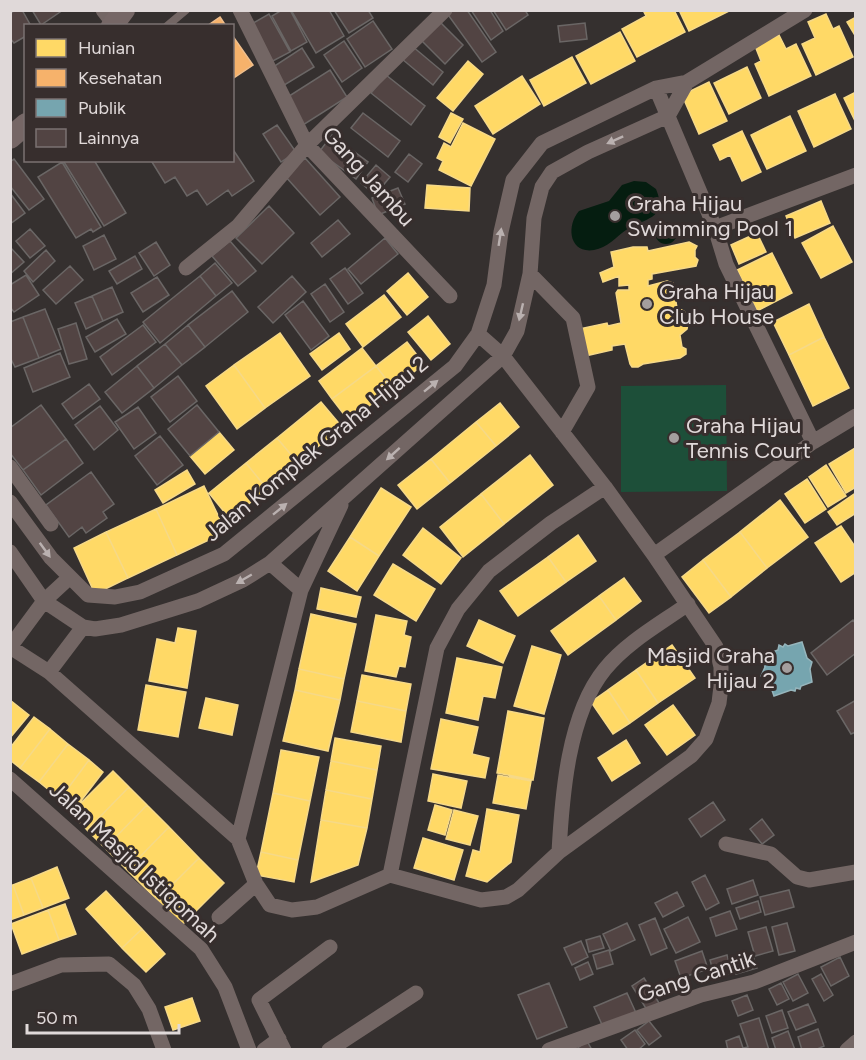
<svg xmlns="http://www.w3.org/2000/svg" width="866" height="1060" font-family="Figtree,sans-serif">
<rect width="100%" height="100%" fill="#35302f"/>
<path fill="#1d4f39" d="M726,385L727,491L621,492V386Z"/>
<path fill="#051d10" d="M634,181L646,182L656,189C669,220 643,218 626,230C616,237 607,248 594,250C569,254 566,226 579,211L609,201L622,185Z
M655 233a11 11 0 1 1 22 0a11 11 0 1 1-22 0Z"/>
<path fill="#ffd966" stroke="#f6d988" stroke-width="1.5" d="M643,10H674L685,32L637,57L622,29L646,16Z
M679,10H731L689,31Z
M826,14L833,29L839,26L853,57L816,75L802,44L815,38L808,22Z
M856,17V37L847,22Z
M620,32L635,61L591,84L576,56Z
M779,35L786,49L796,44L811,76L769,96L755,64L761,61L755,46Z
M572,57L586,83L544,106L530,80Z
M468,61L483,74L453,111L437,98Z
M747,67L761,98L729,114L714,83Z
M522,76L540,104L493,134L475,106Z
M709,82L727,121L699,134L682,95Z
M856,92V123L844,98Z
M835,94L851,129L814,147L798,111Z
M451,113L463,119L450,143L439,137Z
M790,116L806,151L767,169L751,135Z
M463,123L495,139L471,186L439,170L443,161L437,158L444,143L451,147Z
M742,131L761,172L742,181L730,155L720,160L713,145Z
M427,185L470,188L469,211L425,208Z
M821,201L830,223L795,238L786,216Z
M833,226L852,262L821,278L802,243Z
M757,233L766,252L739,264L731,245Z
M689,242L697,246L695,250V257L698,260L696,266L652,274V279L648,280V286L667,281L673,283L677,308L684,311L689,318L687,329L680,335L682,347L686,349V354L680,358L643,364L638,367H632L630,364L625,344L612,346V350L585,356L579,329L607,323L608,326L621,323L616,293L618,290H629V285L619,286V276L603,282L600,273L614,267L611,252L633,247H647L648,251Z
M772,253L792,293L757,311L737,270Z
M408,273L428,297L407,315L387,291Z
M384,295L401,317L363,347L346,324Z
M809,304L824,337L789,355L773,322Z
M428,316L450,344L431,360L408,332Z
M280,333L310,376L265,408L234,365Z
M339,333L350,349L322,370L310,354Z
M824,337L849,388L813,406L789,355Z
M407,342L424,364L393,388L376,366Z
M362,348L376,366L332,399L319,381Z
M234,365L265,408L237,429L206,386Z
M376,366L393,388L349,421L332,399Z
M321,402L342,427L298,463L277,438Z
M500,403L519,427L496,446L476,422Z
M476,422L496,446L450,483L431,459Z
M219,432L234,450L205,474L190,456Z
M277,438L298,463L267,489L246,463Z
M855,448L856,487L846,493L829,464Z
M530,455L553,485L504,524L481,494Z
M431,459L450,483L417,509L398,485Z
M246,463L267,489L230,519L209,493Z
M826,465L846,496L828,507L809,477Z
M187,470L195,484L163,503L155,490Z
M807,479L826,509L805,523L785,494Z
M204,486L226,532L177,555L156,509Z
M381,488L411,507L379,556L350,537Z
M481,494L504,524L463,557L440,527Z
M854,494L856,513L837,525L828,512Z
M780,500L808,537L767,568L740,532Z
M156,509L177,555L128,578L106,532Z
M841,526L856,548V572L841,582L815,543Z
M423,528L461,558L441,584L403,555Z
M106,532L128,578L95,594L74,548Z
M740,532L767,568L731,597L703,560Z
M578,535L596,561L566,582L548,557Z
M350,537L379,556L357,591L328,571Z
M548,557L566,582L518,616L500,591Z
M703,560L731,597L709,613L682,577Z
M393,564L435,589L416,621L374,595Z
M624,578L641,601L616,620L599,596Z
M321,588L361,597L356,617L317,609Z
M599,596L616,620L568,655L551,631Z
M311,614L356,624L344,679L299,669Z
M376,615L407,621L404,635L411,637L405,667L399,666L396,677L365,671Z
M479,620L515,636L503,663L467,646Z
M178,628L196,631L187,688L149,681L157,639L175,643Z
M672,645L695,678L658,703L636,670Z
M532,646L561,655L544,714L514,706Z
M457,658L502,667L495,698L483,696L478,720L446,713Z
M299,669L344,679L340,700L295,690Z
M636,670L658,703L630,723L608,690Z
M362,675L411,684L406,711L357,701Z
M146,685L186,692L178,737L138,730Z
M295,690L340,700L328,751L283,741Z
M608,690L630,723L613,734L591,702Z
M206,698L238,705L232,735L199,728Z
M10,700L29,715L10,738Z
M357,701L406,711L401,742L351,732Z
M673,705L695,735L667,755L645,725Z
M508,711L544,718L533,780L497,773Z
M34,717L50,729L20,768L10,760V748Z
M441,719L478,727L472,754L489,758L485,778L431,769Z
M50,729L68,744L39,782L20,768Z
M335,738L381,746L377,770L331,761Z
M626,740L640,763L612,781L598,758Z
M68,744L89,760L60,799L39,782Z
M281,750L319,757L310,801L273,793Z
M89,760L103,772L74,810L60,799Z
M331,761L377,770L372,799L326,790Z
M113,771L129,787L87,830L71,813Z
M433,774L467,781L461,808L428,801Z
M498,775L531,781L526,809L493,803Z
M129,787L147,805L105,848L87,830Z
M326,790L372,799L367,828L321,820Z
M273,793L310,801L298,860L261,852Z
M147,805L169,827L127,870L105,848Z
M435,805L452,810L445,835L428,830Z
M487,809L519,815L511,862L487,882L466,876L473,850L480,852Z
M454,810L478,816L470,845L446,839Z
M321,820L367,828L358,865L311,882Z
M169,827L199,858L157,900L127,870Z
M423,838L463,850L454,880L414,868Z
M261,852L298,860L294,882L256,875Z
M199,858L224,883L182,925L157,900Z
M57,867L69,898L43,908L31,878Z
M31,878L43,908L24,915L13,885Z
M10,885H13L24,915L10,920Z
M106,891L142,929L122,948L86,909Z
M65,904L76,934L59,940L48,910Z
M48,910L59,940L22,954L11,924Z
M142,929L165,954L146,972L122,948Z
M192,998L200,1021L173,1030L165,1007Z"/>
<path fill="#f6b26b" stroke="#efbe8c" stroke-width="1.5" d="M220,17L226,26H207Z
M232,35L253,65L232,79Z"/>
<path fill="#76a5af" stroke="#96b5bc" stroke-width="1.5" d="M802,642L807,658L812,662L810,669L812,682L801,686L800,689L796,688L795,691L791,690L774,696L768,679L761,676L765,667L762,656L778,650L779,645L783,647L785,644L788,646Z"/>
<path fill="#524443" stroke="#6a6665" stroke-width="1.5" d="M15,10H22L31,26H26V36L14,43L10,38V14Z
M32,10H63L41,25Z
M282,10H290L307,42L291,51L272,16Z
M291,10H329L344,36L316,53Z
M334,10H368L373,18L349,33Z
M449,10H467L496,52L482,62L446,12Z
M471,10H490L503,31L491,40Z
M493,10H525L528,15L506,30Z
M269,14L290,52L269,63L248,26Z
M373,21L392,49L365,67L347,39Z
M440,22L463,45L445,64L422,41Z
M585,23L587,39L560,42L558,26Z
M344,41L362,68L342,82L324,55Z
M412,46L443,72L433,85L402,59Z
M302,48L314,67L281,87L270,69Z
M330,70L347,97L303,125L286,98Z
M386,75L425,106L411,125L371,93Z
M363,113L400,141L388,157L351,128Z
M277,125L296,152L281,162L263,134Z
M332,135L368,162L356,179L319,152Z
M232,148L254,181L232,196L228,190L207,205L197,190L187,196L175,177L165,183L152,162L154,160H232Z
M409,154L422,164L408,182L395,172Z
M305,158L340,197L320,215L285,176Z
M14,159L44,199L29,210L10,186V162Z
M66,160H94L126,213L104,226L64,162Z
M62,162L101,227L93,232L91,229L76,238L38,177Z
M376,165L390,177L375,195L361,183Z
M398,188L405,204L378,215L372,198Z
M10,193L25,213L10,224Z
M269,206L294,233L262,264L236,238Z
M338,220L350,234L322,257L311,243Z
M30,229L45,246L30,258L16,241Z
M104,235L116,259L94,270L83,246Z
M385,238L398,254L361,284L348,269Z
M230,241L256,271L238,286L212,256Z
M156,242L170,265L154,276L139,253Z
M10,247L24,262L10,274Z
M46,250L55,261L33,282L24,271Z
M135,256L142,269L117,284L109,271Z
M215,263L232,283L216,296L200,276Z
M70,266L83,280L56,304L43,290Z
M345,268L363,293L348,304L330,279Z
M26,275L39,295L14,312L10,307V285Z
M200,276L216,296L160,343L143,322Z
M292,276L306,292L273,323L258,307Z
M157,277L169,295L143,312L131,293Z
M325,284L344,312L330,322L311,294Z
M112,287L123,312L103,321L92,296Z
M232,291L248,312L205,347L188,325Z
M92,296L103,321L86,329L75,303Z
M303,301L329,336L311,350L285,315Z
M45,309L61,349L39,358L23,317Z
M23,317L39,358L15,367L10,357V322Z
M117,319L126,334L95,352L86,337Z
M76,323L87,359L69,364L58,329Z
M143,325L156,342L112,375L100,357Z
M188,325L205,347L182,365L165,344Z
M165,344L182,365L154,388L137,366Z
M60,353L70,377L33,392L24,368Z
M137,366L154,388L122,413L105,392Z
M178,376L197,401L170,422L151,397Z
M89,384L100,399L73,419L62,404Z
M41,405L66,439L23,470L10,453V428Z
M197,405L219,432L190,456L168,429Z
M100,406L118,430L94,450L75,425Z
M138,407L156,433L134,449L115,422Z
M160,436L183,465L157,485L135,456Z
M66,439L83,463L41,495L23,470Z
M91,472L114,504L103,512L107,518L86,533L82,527L69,537L46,505Z
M853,620L856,624V653L827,675L811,653Z
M856,700V732L851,734L837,711Z
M713,802L725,820L701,837L689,819Z
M762,819L774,835L762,844L750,829Z
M705,875L719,903L706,910L692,882Z
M753,880L758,895L732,904L727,889Z
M789,890L794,907L765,915L760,897Z
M677,892L684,906L663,917L655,903Z
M758,901L761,912L740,919L736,908Z
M730,911L737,929L716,936L710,918Z
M688,917L700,942L676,953L664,929Z
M655,918L667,948L651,955L639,925Z
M627,923L635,940L611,951L603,934Z
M787,923L795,951L779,955L772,927Z
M766,927L773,951L755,956L748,932Z
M600,936L604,948L589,952L586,940Z
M581,941L588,957L572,965L564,948Z
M609,950L613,964L597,969L593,955Z
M702,951L708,969L681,978L675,961Z
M752,953L757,968L736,974L732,959Z
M727,955L732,973L715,978L710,960Z
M840,957L849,976L831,986L821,967Z
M588,962L593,974L580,980L575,968Z
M798,974L808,993L793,1001L783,982Z
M821,974L833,995L824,1001L812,979Z
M644,978L659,1003L647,1010L632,986Z
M549,983L567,1027L537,1039L518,995Z
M781,983L789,999L777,1005L769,989Z
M627,993L637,1015L604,1029L594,1007Z
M747,995L753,1010L738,1016L732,1001Z
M808,1004L816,1022L796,1030L788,1012Z
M782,1010L788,1028L772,1033L766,1016Z
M759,1018L769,1050H728L726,1041L739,1036L743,1048L748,1047L740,1024Z
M649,1021L661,1036L649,1045L637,1030Z
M818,1029L824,1046L815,1050H802L798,1037Z
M635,1030L645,1044L638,1050H628L621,1040Z
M788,1031L795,1050H776L772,1038Z
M587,1041L592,1050H575Z"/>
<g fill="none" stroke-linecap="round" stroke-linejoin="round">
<path stroke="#736664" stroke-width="8" d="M167,26L186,10"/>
<path stroke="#736664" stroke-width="15" d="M103,10L114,24
M240,10L307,145L450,296
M656,88L715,228L726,264L813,442
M715,228L856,175
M186,268L238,226L307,145L445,10
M530,274L573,318L588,387L562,432
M10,467L51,524
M10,502L51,558L88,595L115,597L140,592L224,554L455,366L478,334L494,285L501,232L513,180L542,143L656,88L687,82L805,10
M10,552L44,601L83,627L95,629L121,625L198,601L243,580L270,563L503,356L517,331L530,274L534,218L542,187L552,172L588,152L668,116L687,82
M654,555L813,442L856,416
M270,563L301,590
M70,577L44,601L10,647L49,672L238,839L256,884L270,905L292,910L317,907L390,875L481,900L506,897L518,890L559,852L691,756L706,739L719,703L721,686V667L716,647L654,555L605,487L503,356L478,334
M49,672L83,627
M10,779L201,949L225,987L249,1050
M238,839L301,590L341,505
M726,844L771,854L797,877L809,880L856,872
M559,852C562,796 568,714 605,669C627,642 660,624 688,604
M390,875L437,648L458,609L489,571L551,523L605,487
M219,917L256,884
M10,984L61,965L109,964L134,985L149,1009L164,1050
M264,1050L279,1039
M284,1050L259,1000L330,947
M329,1050L416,993
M549,1050L701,995L754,982L856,942
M847,1050L856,1042"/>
<path stroke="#766766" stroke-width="22" d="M112,26L124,10
M10,138L26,124"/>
</g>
<defs><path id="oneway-solid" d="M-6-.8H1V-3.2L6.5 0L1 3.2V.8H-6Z" transform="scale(1.5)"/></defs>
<g fill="#bab1b0">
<use href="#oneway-solid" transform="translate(615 140) rotate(156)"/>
<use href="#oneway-solid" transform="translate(500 237) rotate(-81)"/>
<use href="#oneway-solid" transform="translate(521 312) rotate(103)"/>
<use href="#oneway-solid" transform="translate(431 386) rotate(-39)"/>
<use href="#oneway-solid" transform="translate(393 454) rotate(138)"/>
<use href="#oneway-solid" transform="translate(280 509) rotate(-39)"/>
<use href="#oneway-solid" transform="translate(45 550) rotate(54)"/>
<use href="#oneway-solid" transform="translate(244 579) rotate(150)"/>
</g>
<g fill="#a49e9e" stroke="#372e2d" stroke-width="2">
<circle cx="615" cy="216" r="6"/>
<circle cx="647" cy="304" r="6"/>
<circle cx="674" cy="438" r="6"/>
<circle cx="787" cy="668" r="6"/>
</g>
<g text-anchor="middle" stroke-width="6" stroke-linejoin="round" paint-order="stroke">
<g font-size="22" fill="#e0d9d9" stroke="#372e2d">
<text transform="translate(369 176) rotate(48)" y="8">Gang Jambu</text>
<text transform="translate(316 448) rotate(-39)" y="8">Jalan Komplek Graha Hijau 2</text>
<text transform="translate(135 862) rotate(43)" y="8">Jalan Masjid Istiqomah</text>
<text transform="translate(696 976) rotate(-18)" y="8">Gang Cantik</text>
</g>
<g font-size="22" fill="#e0d9d9" stroke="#372e2d" text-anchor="start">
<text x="627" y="211">Graha Hijau<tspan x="627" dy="25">Swimming Pool 1</tspan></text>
<text x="659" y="299">Graha Hijau<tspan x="659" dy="25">Club House</tspan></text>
<text x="686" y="433">Graha Hijau<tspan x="686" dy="25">Tennis Court</tspan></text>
<text x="775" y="663" text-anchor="end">Masjid Graha<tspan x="775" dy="25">Hijau 2</tspan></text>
</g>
</g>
<rect width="866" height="1060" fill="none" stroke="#e0d9d9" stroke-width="24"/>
<rect x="24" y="24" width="210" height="138" fill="#372e2d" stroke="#7b7272" stroke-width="1.5"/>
<rect x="36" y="39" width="30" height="18" fill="#ffd966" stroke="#7b7272" stroke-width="1.5"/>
<text x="78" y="54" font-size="18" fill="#e0d9d9">Hunian</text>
<rect x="36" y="69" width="30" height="18" fill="#f6b26b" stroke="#7b7272" stroke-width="1.5"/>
<text x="78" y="84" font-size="18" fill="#e0d9d9">Kesehatan</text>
<rect x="36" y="99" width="30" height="18" fill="#76a5af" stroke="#7b7272" stroke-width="1.5"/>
<text x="78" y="114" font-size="18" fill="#e0d9d9">Publik</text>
<rect x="36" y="129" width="30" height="18" fill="#524443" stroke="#7b7272" stroke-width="1.5"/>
<text x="78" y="144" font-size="18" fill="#e0d9d9">Lainnya</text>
<path d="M27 1024v9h152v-9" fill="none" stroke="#e0d9d9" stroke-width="3"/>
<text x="36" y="1024" font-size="18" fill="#e0d9d9" stroke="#372e2d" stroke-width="4.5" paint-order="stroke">50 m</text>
</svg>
